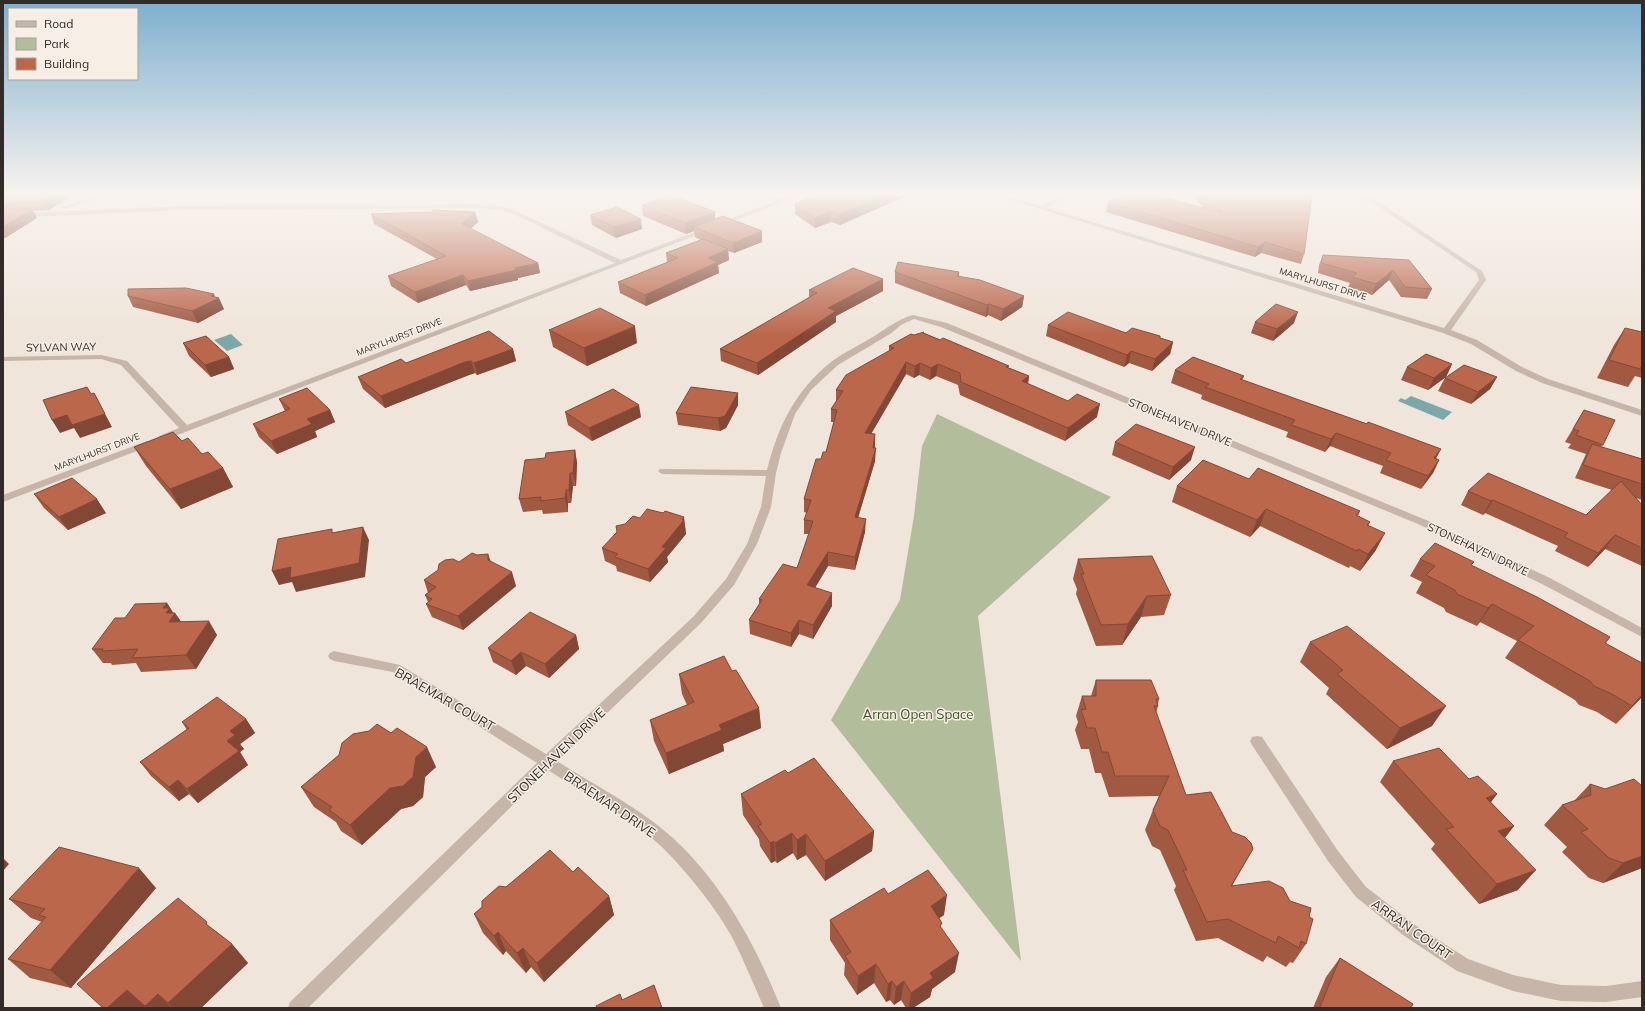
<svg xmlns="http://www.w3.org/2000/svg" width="1645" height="1011" font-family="Mulish,sans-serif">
<rect width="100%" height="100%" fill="#efe5da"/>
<path fill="#b2bd9c" d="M937,414L1111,497L978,616L1021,961L831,720L900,600L914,516L922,446Z"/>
<path fill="#7ca8aa" d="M231,334L243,345L227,351L214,340Z
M1411,396L1452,412L1443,420L1398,401L1401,398L1405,400Z"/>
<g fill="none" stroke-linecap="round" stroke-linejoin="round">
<path fill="#c6b5a8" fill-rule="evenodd" d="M105,193H114L65,209L60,208Z
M758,193H767L782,199L797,193H806L162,441L159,440L157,438L159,436L179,428L121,365L101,359L3,361V357L101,355L127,361L187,425L615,263L509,212L482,208L183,210L3,218V214L183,206L482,204L512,209L621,260L777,201Z
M988,193H997L1040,206L1066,193H1074L1046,208L1444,328L1479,280L1476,272L1373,203L1351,193H1359L1377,201L1482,271L1486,280L1451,330L1477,340L1522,367L1548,379L1642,410V416L1542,383L1516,371L1471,344L1443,333Z
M913,315L947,323L1426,520L1550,578L1642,628V637L1542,584L1418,524L941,327L914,319L901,325L890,334L838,365L811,390L795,414L781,453L776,473L771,507L757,544L734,585L701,623L557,761C595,786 639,807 673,838C723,884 756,946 781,1008H764C754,985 744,961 733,939C717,909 687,872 663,848C630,816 586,795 548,770L308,1008H288L290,1002L537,763L393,672L334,661L330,659L328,656L330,653L334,651L400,665L546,754L693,617L726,579L747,544L761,507L766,476L663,474L660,473L658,471L660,469L767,470C778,426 795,391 831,362C843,353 858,346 871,338C885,330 897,319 913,315Z
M147,441L150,442L152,444L150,446L3,502V495Z
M1257,736L1262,737L1338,851L1366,887L1415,925L1468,959L1513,975L1561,985L1606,986L1642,981V997L1606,1002L1561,1001L1513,991L1457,971L1403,935L1356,897L1328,861L1252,745L1250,741L1252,737Z"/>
</g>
<path fill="#a15941" d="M3,193H76L49,210L33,211L37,218L5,238L3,239Z
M822,193H908V195L840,225L831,222L815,228L795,214V204Z
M1189,193H1308L1304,254L1301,264L1261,253L1255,257L1106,212L1108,202L1205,209Z
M642,205L715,219L762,242L734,253L728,251L729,260L718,265L719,273L646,306L620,293L618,282L667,262L666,253L701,240L695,237L694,231L686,234L643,216Z
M475,212L478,222L470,229L538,263L540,273L518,278V280L470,291L466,285L418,303L391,286L388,276L437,259L374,224L371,214Z
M590,215L642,229L616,238L592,225Z
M1323,255L1409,260L1432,289L1427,299L1401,297L1389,280L1372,295L1348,287L1350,283L1318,273L1319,265Z
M895,272H959V277L1024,296L1022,307L1001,321L988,315L986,317L895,283Z
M883,279V291L836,316V322L758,375L721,361L720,349L809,297V290Z
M128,296L215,297L224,309L198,323L133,307Z
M1255,322L1294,323L1273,341L1251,333Z
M1048,325L1126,333L1160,338L1173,342L1170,354L1152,371L1129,363L1124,367L1046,336Z
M1625,328L1642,332V378L1635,376L1628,387L1597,378L1614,345Z
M549,330L637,343L587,366L553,347Z
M924,332V333L1029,376L1028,384L1097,417L1065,441L960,395L958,385L936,376L930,380L919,375L914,378L906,374L871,434L875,448V461L858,518L865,532L855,570L828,566L815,588L832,606L813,639L799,634L791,647L750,634L749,620L759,604V599L797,568L809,534H804V520L807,513L804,512V499L821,459L826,452L834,422H831V409L836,402V390L889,351V346Z
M183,343L229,357L234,369L211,377L189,356Z
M513,349L516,361L477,375L475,373L469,375L385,408L363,389L358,377L406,363Z
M1452,364L1446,377L1428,390L1401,380L1407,367Z
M1175,370L1244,376L1242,380L1367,424L1441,449L1436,458L1439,460L1433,473L1421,489L1380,473L1383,466L1330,446L1325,452L1286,437L1288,432L1201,399L1202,395L1171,383Z
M1497,377L1490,389L1471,404L1438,391L1445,378Z
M279,399L330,410L335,422L315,431L317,437L277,454L259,437L253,424L285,411Z
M738,405L726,428L720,431L678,425L676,413Z
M1584,410L1603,445L1601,447L1642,459V500L1636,498L1642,505V566L1605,549L1588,567L1555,551L1558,546L1485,513L1483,515L1461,505L1468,491L1586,515L1612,490L1575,478L1586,454L1568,448L1571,444L1565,442Z
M565,412L641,417L592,441L568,425Z
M182,441L223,468L233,487L181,509L146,466L134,447Z
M1115,442L1191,460L1169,480L1112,455Z
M575,450L577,463L576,486H573L571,503H568V512L543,514L542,510L523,512L519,499L545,458Z
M1249,479L1360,511L1358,516L1370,522L1368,526L1376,550L1360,571L1350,566L1349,568L1260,526L1250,537L1172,502L1177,486Z
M34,494L106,513L68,530L44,508Z
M640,518L684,520L686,534L667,557L668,562L650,582L617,571L616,566L605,561L602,548Z
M1078,559L1171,595L1164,615L1141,617L1122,645L1096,646L1076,594L1077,589L1073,579Z
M1420,559L1472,566L1610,637L1606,643L1642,697L1616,724L1597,712L1579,705L1575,700L1505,658L1517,641L1480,622L1477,626L1446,612L1444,608L1416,593L1422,582L1410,576Z
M491,561L516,586L463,630L432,617L426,604L428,602L425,595L428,593L424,580L459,562Z
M167,603L173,613H175L181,622L217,635L196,669L141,672L136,663L112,665L111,663H103L92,649L125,618Z
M576,635L579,649L549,678L526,666L516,675L493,662L488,648Z
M1310,642L1432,726L1387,749L1326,694L1329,688L1300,662Z
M732,671L759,708L761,728L723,744L724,751L669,774L654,741L650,720L687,705L682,694L679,674Z
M1096,680L1159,699L1158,703V706L1156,713L1186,795L1232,832L1253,849L1232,886L1290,901L1309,917L1306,944L1293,963L1290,962L1286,967L1267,956L1263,962L1218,938L1196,941L1174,890L1176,886L1160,850L1152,846L1145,830L1153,810L1159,796L1109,797L1101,773H1095L1089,749H1081L1075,730L1078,722L1076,716L1082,696H1091Z
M246,719L255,733L240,744L244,749L240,752L248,765L198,803L189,794L179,801L151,776L140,762L187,730L182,722Z
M339,755L436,767L425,777L423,797L413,806L401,809L362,845L341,831L336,822L314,807L301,787Z
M1393,761L1469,779L1497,794L1491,802L1514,826L1505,838L1518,890L1479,904L1431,849L1435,844L1380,782Z
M788,773L874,831L872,851L825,881L806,855L797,860L793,853L777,863L775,861L771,863L760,846L759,839L743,815L741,794Z
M1590,784L1642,868L1603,883L1589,878L1562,852L1567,847L1544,825L1562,805L1574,801Z
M573,872L609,896L614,915L544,982L531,967L526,973L506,951L503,955L483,933L474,914L506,887Z
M156,888L71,988L30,978L8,959L42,922L31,918L9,899Z
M888,894L944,915L939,918L941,929L955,972L932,989L930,997L913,1008H906L901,1000L894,1005L890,1000L886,1002L874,983L857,995L844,975L845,963L830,940V920Z
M213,929L232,944L248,963L201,1008H103Z
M1340,958L1411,1008H1313L1326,977Z"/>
<path fill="#834835" d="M57,193H76L49,210L44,201Z
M890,193H908V195L840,225V214Z
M32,209L37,218L5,238L3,236V227Z
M831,211V222L815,228V218Z
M475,212L478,222L464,234L462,224Z
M715,212V223L694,227V231L686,234L685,223Z
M641,219L642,229L616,238L614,227Z
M762,231V242L734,253L733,243Z
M1265,242L1261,253L1255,257L1258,247Z
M728,249L729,260L718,265L719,273L646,306L645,295L708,258Z
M538,263L540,273L518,278V280L470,291L468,281Z
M1393,270L1389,280L1372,295L1376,284Z
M463,275L466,285L418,303L415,292Z
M883,279V291L836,316V322L758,375L757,363L828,308Z
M214,294L216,299L219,298L224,309L198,323L192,311L211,296Z
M1024,296L1022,307L1001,321L1003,309Z
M989,304L988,315L986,317L987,305Z
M1298,312L1294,323L1273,341L1277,329Z
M635,326L637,343L587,366L584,348Z
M1173,342L1170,354L1152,371L1155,359Z
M513,349L516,361L477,375L474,363Z
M1131,351L1129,363L1124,367L1127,355Z
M229,357L234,369L211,377L205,365Z
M471,361L475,373L469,375L385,408L381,396L465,362Z
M906,362V374L864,446L865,433Z
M920,363L919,375L914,378L915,366Z
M938,364L936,376L930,380L931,368Z
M1452,364L1446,377L1428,390L1434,378Z
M1029,376L1027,389L1022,381Z
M1497,377L1490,389L1471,404L1478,392Z
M94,393L112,427L80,438L74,428L60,433L52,420Z
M738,393V405L726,428L720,431L718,418Z
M1100,404L1097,417L1065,441L1068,428Z
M639,405L641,417L592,441L589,428Z
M330,410L335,422L315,431L317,437L277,454L271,441L307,419Z
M1336,433L1330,446L1325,452L1331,439Z
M875,434V447L872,459L876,448L875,461L854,531L855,517L873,448Z
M1195,447L1191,460L1169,480L1173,467Z
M1441,449L1434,462V458Z
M575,450L577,463L576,486L573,473Z
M1439,460L1433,473L1421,489L1428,476Z
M223,468L233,487L181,509L170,489Z
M570,473L573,486L571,503L569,490Z
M566,490L568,503V512L565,498Z
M97,499L106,513L68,530L59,517Z
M1493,500L1485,513L1483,515L1491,501Z
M1266,509L1260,526L1250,537L1257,520Z
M684,517L686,534L667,557L668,562L650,582L648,569L662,547Z
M866,519L865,532L855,570V557Z
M363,527L369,540L365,577L296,592L292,582L279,585L272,571L291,567Z
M1385,533L1376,550L1360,571L1368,554Z
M1615,535L1605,549L1588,567L1598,553Z
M828,552V566L808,599L807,585Z
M488,554L493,568L488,560Z
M512,572L516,586L463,630L458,616Z
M832,593V606L813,639V625Z
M1147,596L1141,617L1122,645L1128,624Z
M167,603L174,614L175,613L184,626L169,622L163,608Z
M1492,604L1480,622L1477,626L1488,608Z
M799,620V634L791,647V633Z
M209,621L217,635L196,669L186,655Z
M576,635L579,649L549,678L545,664Z
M521,652L526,666L516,675L511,661Z
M1642,695V697L1616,724L1632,706Z
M1446,706L1432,726L1387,749L1400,728Z
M759,708L761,728L723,744L724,751L669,774L666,753L719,725Z
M246,719L255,733L240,744L244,749L240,752L248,765L198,803L187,789L227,741L230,731Z
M427,747L436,767L425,777L423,797L413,806L401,809L362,845L350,825L416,757Z
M178,780L189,794L179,801L169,787Z
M1497,794L1481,815L1486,798Z
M1514,826L1497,847L1498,831Z
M874,831L872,851L825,881V861Z
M792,833L793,853L777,863L775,843Z
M806,834V855L797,860V840Z
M774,841L775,861L771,863L770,843Z
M1642,856V868L1603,883L1623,863Z
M3,858L9,864L3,871Z
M139,868L156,888L71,988L50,970Z
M1536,870L1518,890L1479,904L1497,884Z
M947,895L944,915L928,926L931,906Z
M609,896L614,915L544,982L537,963Z
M498,932L506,951L503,955L494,936Z
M232,944L248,963L201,1008H173L168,1003Z
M523,948L531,967L526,973L517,953Z
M959,953L955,972L932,989L930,997L913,1008H909L911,993L930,973Z
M876,964L874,983L857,995L858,976Z
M892,981L890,1000L886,1002L888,984Z
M904,981L901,1000L894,1005L896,987Z
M127,990L147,1008H107Z
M158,994L172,1008H147L145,1006Z"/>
<path fill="#bb674c" stroke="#834835" d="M3,193H57L44,201L3,204Z
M822,193H890L840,214L831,211L815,218L795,204Z
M1125,193H1148L1223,213L1201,193H1308L1312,196L1304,254L1265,242L1258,247L1108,202Z
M671,195L715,212L685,223L642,205Z
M617,207L641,219L614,227L590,215Z
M32,209L3,227V210Z
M433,210L475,212L462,224L538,263L515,268L516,270L468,281L463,275L415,292L388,276L446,256L371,214L432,212Z
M723,216L762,231L733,243L694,227Z
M703,239L728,249L708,258L718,262L645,295L618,282L678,258L666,253Z
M1323,255L1409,260L1432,289L1405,287L1393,270L1376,284L1352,277L1357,273L1321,263Z
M898,262L959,272L957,276L980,280L1024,296L1003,309L989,304L987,305L895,272Z
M853,268L883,279L828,308L836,311L757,363L720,349L817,293L809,290Z
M186,288L214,294L211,296L219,298L192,311L128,296V289Z
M1276,304L1298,312L1277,329L1255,322Z
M600,308L635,326L584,348L549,330Z
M1068,312L1126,333L1132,328L1160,336V338L1173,342L1155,359L1131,351L1127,355L1048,325Z
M1625,328L1642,332V365L1640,369L1609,360Z
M489,331L513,349L474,363L471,361L465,362L381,396L358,377L401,359L406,363Z
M924,332L923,333L940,340L943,338L1009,366L1006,367L1029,376L1022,381L1068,401L1077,394L1100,404L1068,428L961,382L960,373L938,364L931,368L920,363L915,366L906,362L865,433L875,434L873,448H876L855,517L866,519L855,557L828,552L807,585L832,593L813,625L799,620L791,633L749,620L762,600L759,599L783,564L797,568L813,521L804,520L811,500L804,499L816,459H821L823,452H826L837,410L831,409L843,391L836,390L846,375L894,348L889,346L911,334L914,335Z
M206,336L229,357L205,365L183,343Z
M1426,354L1452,364L1434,378L1407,367Z
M1193,357L1244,376L1240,379L1367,424L1368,422L1441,449L1434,458L1439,460L1428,476L1386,460L1391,453L1336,433L1331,439L1291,425L1295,420L1205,387L1209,384L1175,370Z
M1464,365L1497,377L1478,392L1445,378Z
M87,387L91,394L94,393L105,414L72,425L67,415L52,420L43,400Z
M691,387L738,393L725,416L718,418L676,413Z
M307,388L330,410L307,419L312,424L271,441L253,424L290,409L279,399Z
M613,389L639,405L589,428L565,412Z
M1584,410L1615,420L1603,445L1576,435L1579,431L1573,429Z
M1136,424L1195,447L1173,467L1115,442Z
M173,432L182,441L188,438L202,454L208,452L223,468L170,489L134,447Z
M1592,444L1642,459V484L1583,465Z
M575,450L573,473H570L569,490H566L565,498L540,501L541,497L519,499L525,460L545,458L546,453Z
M1203,460L1249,479L1258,468L1360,511L1356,515L1370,522L1367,525L1385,533L1368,554L1358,549L1357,551L1266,509L1257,520L1177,486Z
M1488,473L1586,515L1621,481L1642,505V548L1615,535L1598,553L1564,537L1568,533L1493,500L1491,501L1468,491Z
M72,478L97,499L59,517L34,494Z
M647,509L663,513L665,511L684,517L682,520H684L662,547L666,548L648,569L615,557L618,554L602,548L617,532L616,526L625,524L633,516L640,518Z
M363,527L359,563L290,578L291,567L272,571L278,539L332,529V533Z
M1435,543L1474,562L1471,565L1537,597L1610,637L1605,643L1642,663V695L1632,706L1612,694L1594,686L1590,681L1518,640L1534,626L1492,604L1488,608L1457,594L1455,590L1426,575L1435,566L1420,559Z
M472,553L477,555L488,554V560L512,572L458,616L426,604L432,599L425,595L436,587L424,580L438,570L439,564L445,560L453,559L459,562Z
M1152,556L1171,595L1147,596L1128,624L1101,625L1081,574H1084L1078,559Z
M167,603L163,608H170L166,613H175L169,622L209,621L186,655L132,658L138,649L102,651L103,649H92L115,618H125L135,604Z
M530,612L576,635L545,664L521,652L511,661L488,648Z
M1347,626L1446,706L1400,728L1337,674L1343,670L1310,642Z
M724,656L732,671L736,670L759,708L719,725L722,730L666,753L650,720L694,702L679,674Z
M1096,680H1151L1159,699H1156L1158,706H1154L1186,795L1211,792L1232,832L1245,837L1251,843L1253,849L1231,886L1269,881L1283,888L1290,901L1311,908L1309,917L1313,919L1306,944L1301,941L1299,948L1278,936L1276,943L1228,919L1207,922L1183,870H1187L1168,830L1160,826L1153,810L1169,776H1115L1108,752H1102L1095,728H1087L1081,710L1086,709L1082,696H1096Z
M217,697L246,719L230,731L235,735L227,741L239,751L187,789L178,780L169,787L140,762L189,728L182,722Z
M377,724L391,733L397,728L427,747L416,757L413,777L403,786L390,788L350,825L329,810L332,807L301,787L339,755L342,743L353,734L369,731Z
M1439,748L1469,779L1478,776L1497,794L1486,798L1514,826L1498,831L1536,870L1497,884L1446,829L1454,827L1393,761Z
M814,758L874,831L825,861L806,834L797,840L792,833L775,843L774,841L770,843L758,826L762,824L741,794L785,770L788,773Z
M1634,779L1642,786V856L1623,863L1609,858L1581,832L1588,829L1562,805L1591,795L1590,784L1605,789Z
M59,847L139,868L50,970L8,959L46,917L39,915L45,909L9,899Z
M550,850L573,872L578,867L609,896L537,963L523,948L517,953L498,932L494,936L474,914L482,907V901L499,886L506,887Z
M928,870L947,895L931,906L942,923L940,926L959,953L930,973L933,978L911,993L904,981L896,987L892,981L888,984L876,964L858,976L845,956L851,952L830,920L884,888L888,894Z
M178,898L207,922L206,924L232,944L168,1003L158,994L145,1006L127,990L107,1008H103L77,984Z
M1340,958L1413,1004L1411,1008H1321L1320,1007Z
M654,985L662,1008H597L596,1006L620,994L622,1000Z"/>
<linearGradient id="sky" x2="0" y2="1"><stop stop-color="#7dafcf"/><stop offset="0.58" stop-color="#f8f3ee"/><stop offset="1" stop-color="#f8f3ee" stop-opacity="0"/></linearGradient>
<rect width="1645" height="335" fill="url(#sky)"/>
<g text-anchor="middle" stroke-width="3" stroke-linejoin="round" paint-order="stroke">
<g font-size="9" fill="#332b27" stroke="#f7efe6">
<text transform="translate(1323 284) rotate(17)" y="3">MARYLHURST DRIVE</text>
<text transform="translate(399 337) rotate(-21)" y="3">MARYLHURST DRIVE</text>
<text transform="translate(97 452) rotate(-21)" y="3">MARYLHURST DRIVE</text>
</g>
<g font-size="11" fill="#332b27" stroke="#f7efe6">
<text transform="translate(61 347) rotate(-1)" y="4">SYLVAN WAY</text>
<text transform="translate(1180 422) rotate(22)" y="4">STONEHAVEN DRIVE</text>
<text transform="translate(1478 549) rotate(25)" y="4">STONEHAVEN DRIVE</text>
</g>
<g font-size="13" fill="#332b27" stroke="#f7efe6">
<text transform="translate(445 699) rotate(30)" y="5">BRAEMAR COURT</text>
<text transform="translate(556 755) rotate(-44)" y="5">STONEHAVEN DRIVE</text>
<text transform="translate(610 804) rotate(34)" y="5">BRAEMAR DRIVE</text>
<text transform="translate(1412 929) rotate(35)" y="5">ARRAN COURT</text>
</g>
<g font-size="13" fill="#434f2d" stroke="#f7efe6">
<text x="918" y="719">Arran Open Space</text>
</g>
</g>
<rect width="1645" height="1011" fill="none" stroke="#332b27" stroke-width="8"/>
<rect x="8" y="8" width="130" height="72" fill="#f7efe6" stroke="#a9a19a"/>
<rect x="16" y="21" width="20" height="6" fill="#c6b5a8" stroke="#a9a19a"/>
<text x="44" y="28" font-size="12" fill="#332b27">Road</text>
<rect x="16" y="38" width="20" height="12" fill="#b2bd9c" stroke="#a9a19a"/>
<text x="44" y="48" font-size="12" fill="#332b27">Park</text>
<rect x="16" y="58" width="20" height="12" fill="#bb674c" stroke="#a9a19a"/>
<text x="44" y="68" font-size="12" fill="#332b27">Building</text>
</svg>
